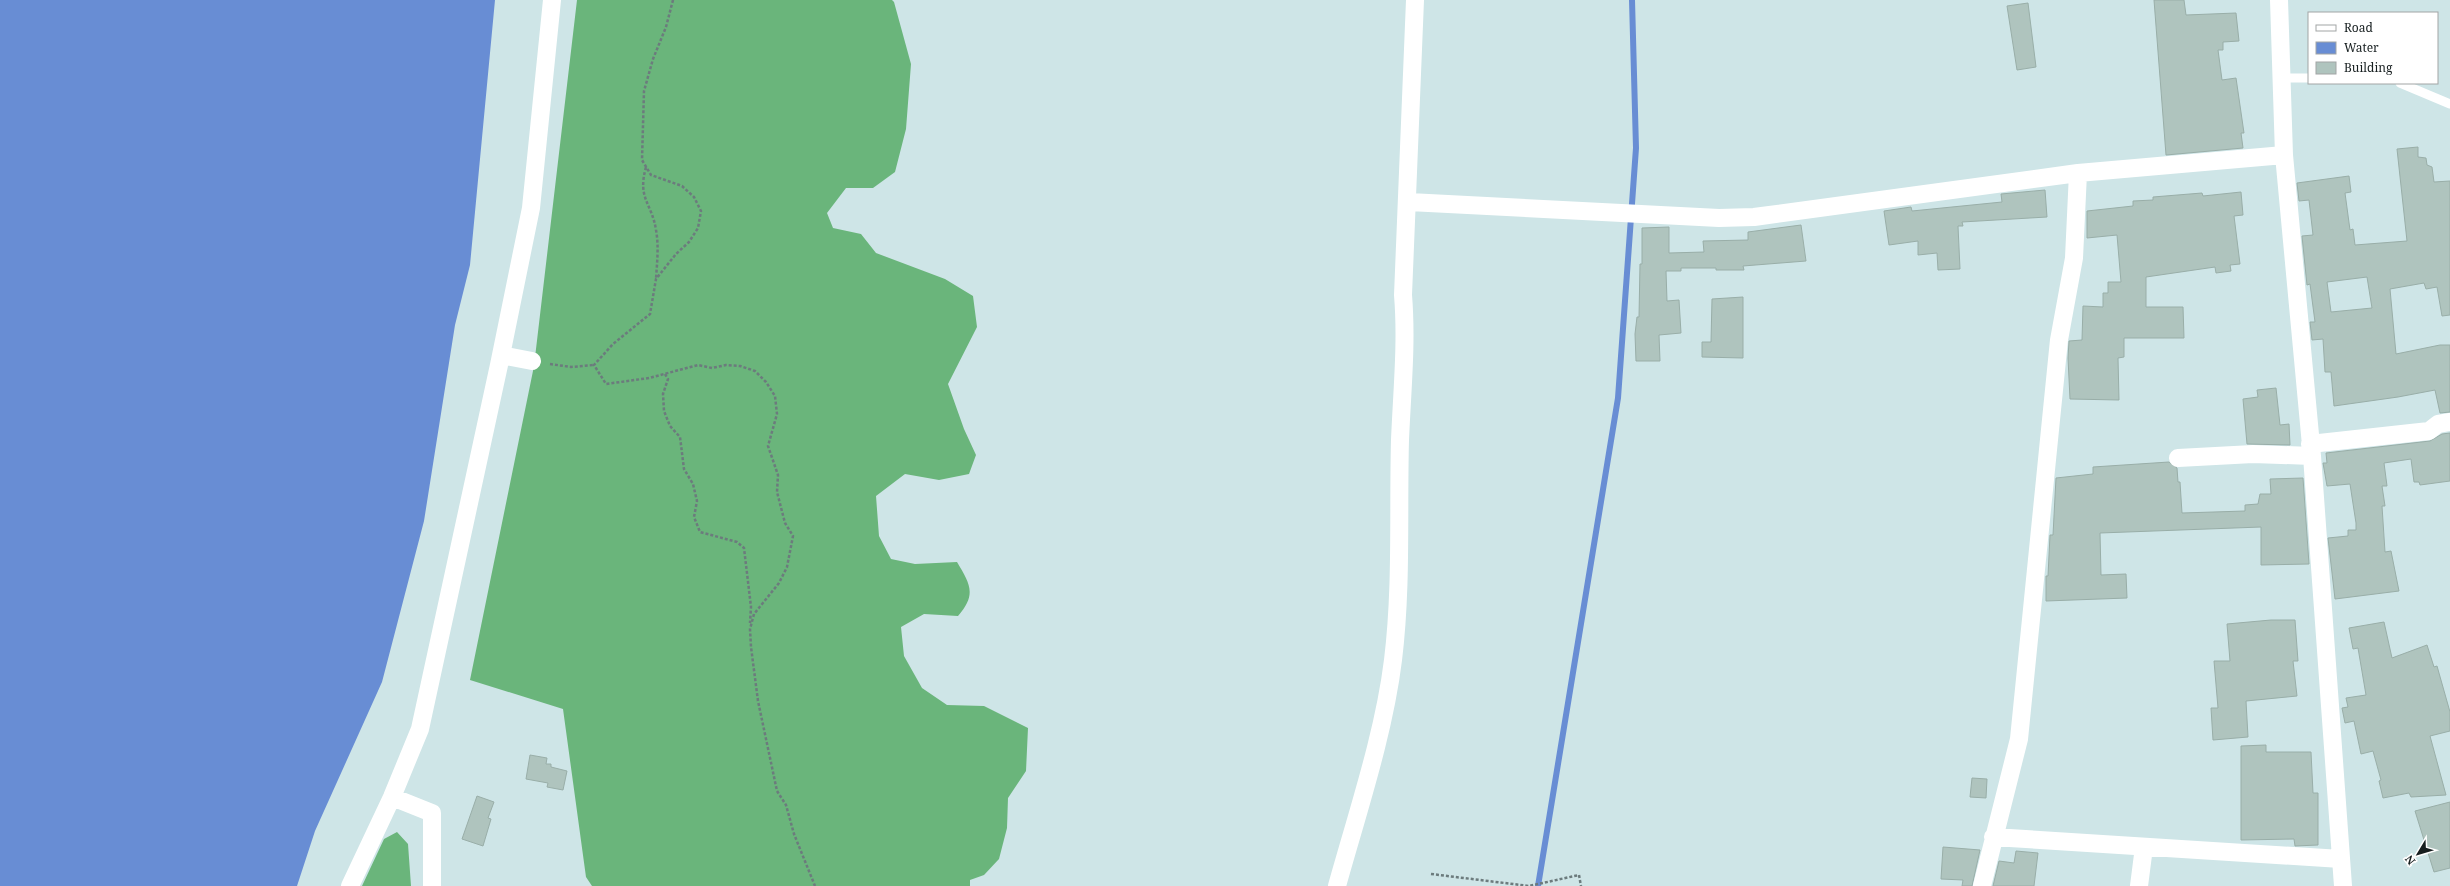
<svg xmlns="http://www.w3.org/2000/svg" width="2450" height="886" font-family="'Noto Serif',serif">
<rect width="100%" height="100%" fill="#cee5e7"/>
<path fill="#6ab57b" d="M577,0H892L894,2L911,64L906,129L895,172L873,188H846L827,213L833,228L861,234L876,253L945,279L973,296L977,327L948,384L964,429L976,455L969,474L939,480L905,474L876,496L879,536L891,559L915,564L957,562C970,584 977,594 958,616L924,614L901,627L904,656L922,688L947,705L984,706L1028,728L1026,771L1008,798L1007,828L999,859L984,875L970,880V886H592L586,877L563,709L470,680L534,366Z
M397,832L408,844L411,886H362L384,839Z"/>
<path fill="#688dd4" d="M0,0H495L470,265L455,325L424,521L382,682L315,831L297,886H0Z"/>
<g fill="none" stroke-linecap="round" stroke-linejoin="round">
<path stroke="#688dd4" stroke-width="6" d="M1538,886L1618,398L1636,148L1632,0"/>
</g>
<path fill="#afc4be" stroke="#99aea8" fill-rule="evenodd" d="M2154,0H2184L2186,15L2236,13L2239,41L2223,42V50H2218L2222,80L2236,78L2244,133H2241L2243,148L2166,155Z
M2028,3L2036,67L2017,70L2007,6Z
M2418,147V157L2426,158L2427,165L2432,167L2434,182L2450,181V315L2442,316L2437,287L2426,289L2424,283L2390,289L2396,354L2440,345H2450V412L2440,413L2435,390L2398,397L2334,406L2331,372H2325L2323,339L2312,340L2310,322H2315L2310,284L2307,285L2302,236L2313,235L2309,200L2299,201L2297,183L2349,176L2351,192L2345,193L2350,230L2353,229L2355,245L2407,241L2397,149ZM2367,277L2372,308L2331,312L2327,282Z
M2045,190L2047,217L1962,222L1963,226H1958L1960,269L1938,270L1937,253L1918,255V241L1889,245L1884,211L1911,207L1912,211L2002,202L2001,194Z
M2241,192L2243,215L2234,216L2240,264L2230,265L2231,271L2216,273L2215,267L2146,277V307H2183L2184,338H2124V357L2118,358L2119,400L2070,399L2068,358L2069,341L2082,340L2083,306L2103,307V293H2108V282H2121L2117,235L2087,238V211L2133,206V201L2153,200V197L2202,193L2203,196Z
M1801,225L1806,261L1743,266L1744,270H1716V268H1681V271H1666L1667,301L1679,300L1681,333L1659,335L1660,361H1636L1635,334L1637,317H1639L1640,264H1642V228L1669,227V253L1704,252L1703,241L1748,240V232Z
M1743,297V358L1702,357V342H1711L1712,299Z
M2276,388L2280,425L2289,424L2290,445L2247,444L2243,399L2258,397L2257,390Z
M2450,433V481L2420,485L2419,482H2414L2411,459L2384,463L2387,486H2382L2385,506H2382L2385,552L2391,551L2399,591L2335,599L2328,538L2348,536V530H2356V523L2350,484L2327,486L2323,463H2327L2326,453L2430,441L2442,434Z
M2169,462L2177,468L2178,482H2180L2182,513L2245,511V505L2258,504L2260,494H2271L2270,479L2303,478L2309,564L2261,565V527L2100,533L2101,575L2126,574L2127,598L2046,601V576H2048L2050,535H2053L2056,478L2093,474V467Z
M2271,620H2295L2298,661H2293L2297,696L2246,701L2248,737L2213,740L2211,708H2218L2214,661H2230L2227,624Z
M2384,622L2392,658L2427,645L2434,667L2437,666L2450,712V731L2430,736L2446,795L2411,797L2409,793L2383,798L2379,781L2381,780L2373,751L2361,754L2354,721L2345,723L2342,708L2348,707L2346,698L2366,695L2358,648L2353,649L2349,628Z
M2266,745V752H2311L2313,793H2318V845L2295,846L2294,839L2241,840V746Z
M530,755L547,758L546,764H551V767L567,771L563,790L547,787L548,783L526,779Z
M1972,778L1987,779L1986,798L1970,797Z
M477,796L494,802L488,818L491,819L483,846L462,839Z
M2450,802V868L2434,872L2415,811Z
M1943,847L1980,850L1972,886H1962L1963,880L1941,879Z
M2016,851L2038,853L2034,886H1993L1999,861L2014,863Z"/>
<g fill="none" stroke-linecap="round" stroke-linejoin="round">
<path stroke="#6c7b7d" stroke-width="2.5" stroke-dasharray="3 2" stroke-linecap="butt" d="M673,0L666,27L653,59L644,91L642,160L651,175L682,186L694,197L701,211L698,228L689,242L676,254L656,279L650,314L613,344L594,365L606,384L649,378L698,365L712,368L726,365L740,366L755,371L766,382L775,396L777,414L768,446L778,475L777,492L785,523L793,536L787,567L779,583L754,614L750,629L751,647L758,701L777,791L786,805L794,834L815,886
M646,167C637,199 652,203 656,230C659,246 657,263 656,279
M550,364L571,367L594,365
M665,374L668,379L663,394L664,411L670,426L680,437L684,469L693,484L697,501L694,517L700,532L737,542L744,548L751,607L750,623
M1431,874L1529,886L1579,875L1581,886"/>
<path stroke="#fff" stroke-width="9" d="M2281,78H2309
M2400,83L2450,104"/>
<path stroke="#fff" stroke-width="18" d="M2279,0L2284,155L2312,456L2343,886
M1409,202L1719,218L1754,217L2078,173L2284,155
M501,355L532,361
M2310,444L2429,431L2438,424L2450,422
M2178,458L2253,454L2312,456
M392,797L432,813V886
M1993,837L2341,859
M350,886L392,797L420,729L499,365L531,208L552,0
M1337,886C1357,814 1384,734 1393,660C1402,587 1398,513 1400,440C1402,391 1407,343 1403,295L1415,0
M1982,886L2019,739L2059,340L2074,258L2078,173
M2139,886L2144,847"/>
</g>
<rect x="2308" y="12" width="130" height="72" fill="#ffffff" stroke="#a2a5a5"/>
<rect x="2316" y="25" width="20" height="6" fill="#ffffff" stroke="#a2a5a5"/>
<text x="2344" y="32" font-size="12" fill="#161e1f">Road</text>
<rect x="2316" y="42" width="20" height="12" fill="#688dd4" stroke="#a2a5a5"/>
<text x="2344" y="52" font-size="12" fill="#161e1f">Water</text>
<rect x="2316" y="62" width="20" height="12" fill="#afc4be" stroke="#a2a5a5"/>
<text x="2344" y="72" font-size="12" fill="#161e1f">Building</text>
<g transform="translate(2418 854) rotate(232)" stroke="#ffffff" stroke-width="3" paint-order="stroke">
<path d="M0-3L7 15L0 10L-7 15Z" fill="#161e1f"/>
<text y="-6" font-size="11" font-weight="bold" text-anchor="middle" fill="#161e1f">N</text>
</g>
</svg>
